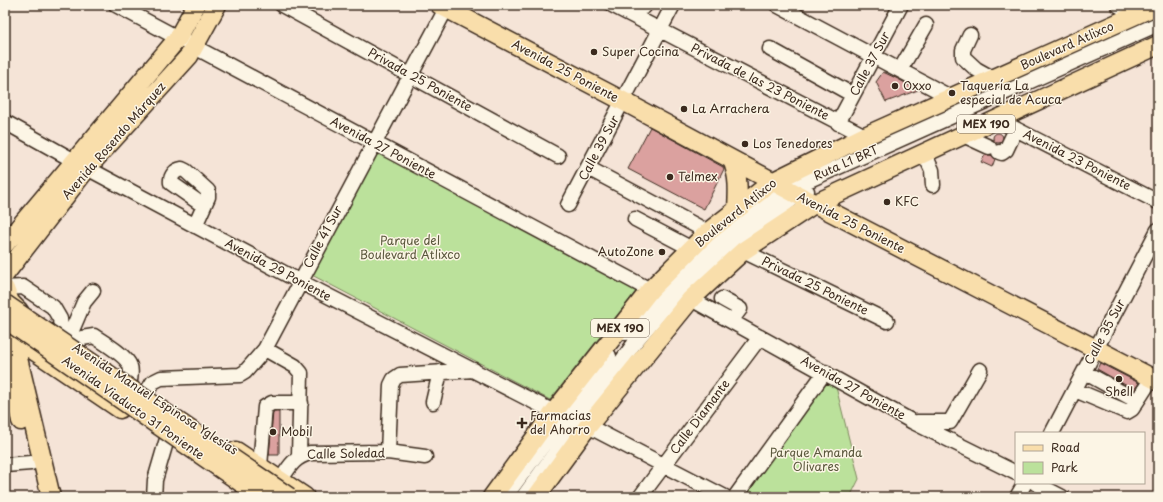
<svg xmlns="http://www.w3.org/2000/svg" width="1163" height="502" font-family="'Playpen Sans',sans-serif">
<rect width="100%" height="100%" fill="#f5e4d7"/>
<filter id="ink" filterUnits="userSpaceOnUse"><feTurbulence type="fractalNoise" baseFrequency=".025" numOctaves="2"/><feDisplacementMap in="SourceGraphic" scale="8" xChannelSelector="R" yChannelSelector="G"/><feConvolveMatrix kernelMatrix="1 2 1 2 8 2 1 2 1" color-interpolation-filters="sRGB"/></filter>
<g filter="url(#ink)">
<path fill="#bbe19b" stroke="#7b865c" d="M376,151L637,290L550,400L310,274Z
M826,381L836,387L859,479L850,497H745Z"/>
<path fill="#dba19f" stroke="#3b2a1e" d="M883,72L898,79L918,90L886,102L876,82Z
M650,127L723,167L724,169L704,209L628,169Z
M993 138a5 5 0 1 1 10 0a5 5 0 1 1-10 0Z
M985,155H991L995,159L992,167L981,162Z
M1100,363L1139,383L1134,390L1097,369Z
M273,412H279V455H269Z"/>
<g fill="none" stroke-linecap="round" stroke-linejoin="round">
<g stroke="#3b2a1e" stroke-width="17">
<path id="minor" d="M116,5L650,290
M282,5L558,156
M612,5L865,136
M639,5L644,7L645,5
M777,5L952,98
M1118,5L1137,15
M970,35L963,50V57L976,69L994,79
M770,49L853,95
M900,70L926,25
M996,119L1158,202
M5,122L87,168L299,281L554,412
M838,123L901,5
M963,135L989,147
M999,152L1002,153L1006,150L1016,129
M924,153L932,170L933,185
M588,168L708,232
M568,205L673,5
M635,219L692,249
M195,226L208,197V191L186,171L182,169C175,170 170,176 171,183L204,206
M743,251L887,321
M5,288L23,287L53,307L60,319L62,338
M691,299L913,422L1016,473
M722,299L740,309L731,321
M626,333L670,285L707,250L787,190L1158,24
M67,342L84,302L93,291
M74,346L82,338L94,336C103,342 127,356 130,366C132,371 130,378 130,382
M265,349L295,366L301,373L299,456
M1084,372L1137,401
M1075,390L1127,412L1132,409L1152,378
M146,393L153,382L161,378L240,375L245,372L265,349L448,5
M433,402L440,372
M917,422H950L980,370
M588,426L725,497
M1052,433L1158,230
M388,452L391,385L394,379L400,375L474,370
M5,465L31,463
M260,466L265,407L272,403H301
M280,481C289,467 294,457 310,453L388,452L425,457
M1035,483L1062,497
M154,497L155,480L167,439
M505,497L609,356
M523,497L636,341L672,299L715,258L798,195L807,191
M640,497L760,337
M735,497L825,372
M1017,497L1025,483"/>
</g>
<g stroke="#3b2a1e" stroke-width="21">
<path id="major" d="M440,5L623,101L798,195L1158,381
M732,160C739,176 738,192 737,209
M5,244L178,38L196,5
M5,274L87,168L189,56L217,5
M5,289L10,302L19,311
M5,331L120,409
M12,333L51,497
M6,358L21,421
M236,451L305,497
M492,497L554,412L650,290L708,232L772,182L865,136L1158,5
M536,497L588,426L691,299L743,251L814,204L1158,45"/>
</g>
<use href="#minor" stroke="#fcf5e5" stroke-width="14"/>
<use href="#major" stroke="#f9deab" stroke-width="18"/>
<g stroke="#3b2a1e" stroke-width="21" stroke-linecap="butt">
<path id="major-bridge" d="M5,304L289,497
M5,319L262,497"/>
</g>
<use href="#major-bridge" stroke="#f9deab" stroke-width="18"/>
</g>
</g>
<g fill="#3b2a1e" stroke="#fcf5e5" stroke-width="1.5">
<circle cx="594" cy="52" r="4"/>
<circle cx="895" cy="86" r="4"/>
<circle cx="952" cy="93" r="4"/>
<circle cx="684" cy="109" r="4"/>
<circle cx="745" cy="144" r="4"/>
<circle cx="670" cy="177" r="4"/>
<circle cx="887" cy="202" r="4"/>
<circle cx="662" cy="252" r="4"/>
<circle cx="1119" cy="379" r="4"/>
<path d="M520 417h4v4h4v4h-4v4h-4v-4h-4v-4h4z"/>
<circle cx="273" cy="432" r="4"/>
</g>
<g text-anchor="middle" stroke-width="3" stroke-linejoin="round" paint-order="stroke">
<g fill="#fcf5e5" stroke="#75675a" stroke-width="1">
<rect x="957" y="115" width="58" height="18" rx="3"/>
<rect x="591" y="319" width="58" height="18" rx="3"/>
</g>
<g font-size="11" font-weight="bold" fill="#3b2a1e">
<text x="986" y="128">MEX 190</text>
<text x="620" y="332">MEX 190</text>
</g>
<g font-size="12" fill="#3b2a1e" stroke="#fcf5e5">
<text transform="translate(1067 46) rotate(-24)" y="4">Boulevard Atlixco</text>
<text transform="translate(870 64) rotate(-62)" y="4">Calle 37 Sur</text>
<text transform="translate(565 71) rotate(28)" y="4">Avenida 25 Poniente</text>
<text transform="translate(420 80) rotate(29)" y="4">Privada 25 Poniente</text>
<text transform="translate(760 82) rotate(27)" y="4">Privada de las 23 Poniente</text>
<text transform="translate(114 141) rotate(-49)" y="4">Avenida Rosendo Márquez</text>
<text transform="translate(383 148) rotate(28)" y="4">Avenida 27 Poniente</text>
<text transform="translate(599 148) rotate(-62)" y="4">Calle 39 Sur</text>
<text transform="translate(1077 160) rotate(27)" y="4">Avenida 23 Poniente</text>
<text transform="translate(846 163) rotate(-24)" y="4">Ruta L1 BRT</text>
<text transform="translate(736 213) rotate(-39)" y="4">Boulevard Atlixco</text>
<text transform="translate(851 223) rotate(27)" y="4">Avenida 25 Poniente</text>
<text transform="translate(323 237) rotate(-62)" y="4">Calle 41 Sur</text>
<text transform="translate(278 270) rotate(28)" y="4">Avenida 29 Poniente</text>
<text transform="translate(815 286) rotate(26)" y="4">Privada 25 Poniente</text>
<text transform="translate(1105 332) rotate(-62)" y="4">Calle 35 Sur</text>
<text transform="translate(853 388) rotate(29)" y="4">Avenida 27 Poniente</text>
<text transform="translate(155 399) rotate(33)" y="4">Avenida Manuel Espinosa Yglesias</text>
<text transform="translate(133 408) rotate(35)" y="4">Avenida Viaducto 31 Poniente</text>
<text transform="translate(700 417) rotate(-53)" y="4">Calle Diamante</text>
<text transform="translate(346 454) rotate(-1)" y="4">Calle Soledad</text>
</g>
<g font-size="12" fill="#3b2a1e" stroke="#fcf5e5" text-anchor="start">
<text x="602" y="56">Super Cocina</text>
<text x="903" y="90">Oxxo</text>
<text x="960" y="90">Taquería La<tspan x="960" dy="14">especial de Acuca</tspan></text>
<text x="692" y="113">La Arrachera</text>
<text x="753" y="148">Los Tenedores</text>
<text x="678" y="181">Telmex</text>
<text x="895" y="206">KFC</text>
<text x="654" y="256" text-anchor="end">AutoZone</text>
<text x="1119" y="396" text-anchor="middle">Shell</text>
<text x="530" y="420">Farmacias<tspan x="530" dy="14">del Ahorro</tspan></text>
<text x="281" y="436">Mobil</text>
</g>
<g font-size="12" fill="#5b583d" stroke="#fcf5e5">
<text x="410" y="245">Parque del<tspan x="410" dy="14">Boulevard Atlixco</tspan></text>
<text x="816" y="457">Parque Amanda<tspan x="816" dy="14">Olivares</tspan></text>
</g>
</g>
<rect width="1163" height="502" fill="none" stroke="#fcf5e5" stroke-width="20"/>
<rect x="10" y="10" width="1143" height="482" fill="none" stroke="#3b2a1e" stroke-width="1.5" filter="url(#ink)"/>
<rect x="1015" y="432" width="130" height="52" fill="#fcf5e5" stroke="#afa495"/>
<rect x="1023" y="445" width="20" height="6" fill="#f9deab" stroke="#afa495"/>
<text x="1051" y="452" font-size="12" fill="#3b2a1e">Road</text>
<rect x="1023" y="462" width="20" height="12" fill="#bbe19b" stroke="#afa495"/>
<text x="1051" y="472" font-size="12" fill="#3b2a1e">Park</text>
</svg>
